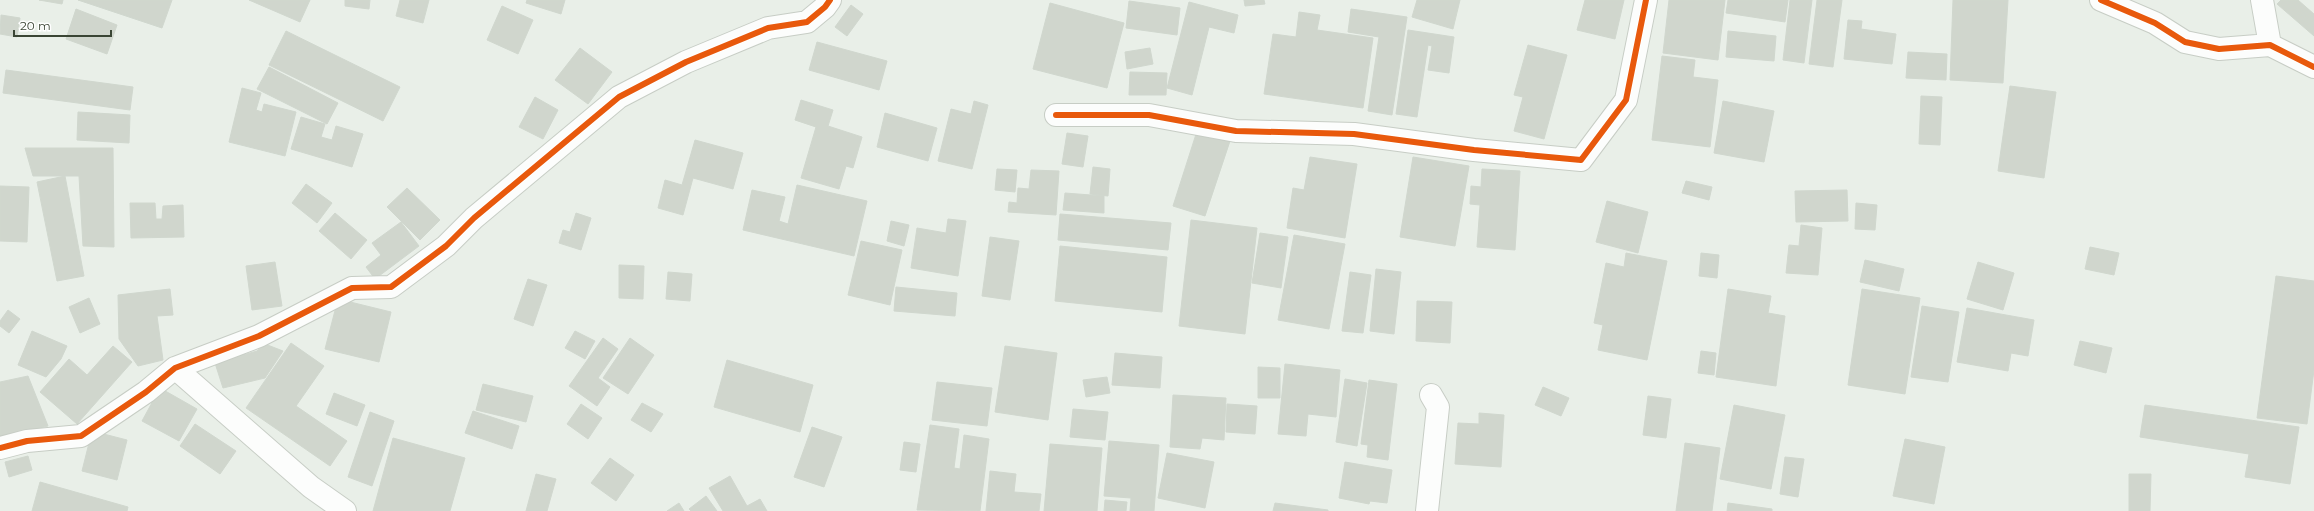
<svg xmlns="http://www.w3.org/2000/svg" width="2314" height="511" font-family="Montserrat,sans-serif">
<rect width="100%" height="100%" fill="#e9efe8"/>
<path fill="#d0d6cd" stroke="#d0d7ce" d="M39,0H63L62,4Z
M78,0H172L162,28Z
M249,0H310L300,22Z
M345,0H370L369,9L345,6Z
M400,0H429L423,23L396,16Z
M527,0H565L561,14L526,3Z
M1244,0H1264L1265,4L1245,6Z
M1417,0H1460L1453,29L1412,17Z
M1585,0H1624L1615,39L1577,30Z
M1669,0H1725L1718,60L1663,53Z
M1728,0H1788L1785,22L1726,13Z
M1790,0H1812L1804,63L1783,60Z
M1817,0H1842L1833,67L1809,64Z
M1953,0H2008L2003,83L1950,80Z
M2281,0H2298L2314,14V36L2277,4Z
M1129,1L1180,8L1177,35L1126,28Z
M1189,2L1238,15L1234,33L1209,27L1192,95L1167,88Z
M1050,3L1124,23L1107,88L1033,69Z
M851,5L863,14L847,36L835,27Z
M502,6L533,20L518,54L487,40Z
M76,9L117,25L107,54L66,39Z
M1351,9L1407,17L1392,115L1368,111L1379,37L1348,32Z
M1299,12L1320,15L1317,30L1373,38L1363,108L1264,94L1273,34L1296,37Z
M1,15L20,18L17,37L0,34Z
M1848,20L1862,21L1861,29L1896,34L1892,64L1844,59Z
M1408,30L1454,37L1449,73L1428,70L1432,46L1428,45L1417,117L1396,114Z
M286,31L400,87L383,121L269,65Z
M1728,31L1776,36L1774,61L1726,57Z
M817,42L887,61L879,90L809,70Z
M1528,45L1567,55L1544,139L1514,131L1523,97L1514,95Z
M580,48L612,72L588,104L555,80Z
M1150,48L1153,64L1127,69L1125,52Z
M1908,52L1947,54L1946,80L1906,78Z
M1662,56L1695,60L1693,77L1718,80L1710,147L1652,140Z
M269,67L338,103L327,124L257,89Z
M6,70L133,87L130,110L3,93Z
M1130,72L1167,73L1166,95H1129Z
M2010,86L2056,92L2044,178L1998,171Z
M242,88L261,93L256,110L262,112L264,104L296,112L285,156L229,142Z
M1921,96L1942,97L1940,145L1919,144Z
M535,97L558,110L543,139L519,127Z
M801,100L833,110L828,126L862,137L853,168L846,166L839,189L801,178L816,127L795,120Z
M974,101L988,105L972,169L938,161L951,109L971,114Z
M1723,101L1774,111L1764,162L1714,153Z
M78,112L130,115L129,143L77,140Z
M885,113L937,128L928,161L877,147Z
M301,117L325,124L321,137L332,140L336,126L363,134L352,167L291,149Z
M1197,131L1230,141L1205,216L1173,206Z
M1067,133L1088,136L1083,167L1062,164Z
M695,140L743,153L733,189L693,178L683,215L658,208L665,180L682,185Z
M25,148H113L114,247L83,246L79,176H33Z
M1310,157L1357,164L1345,238L1287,228L1293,188L1304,190Z
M1413,157L1469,166L1455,246L1400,237Z
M1093,167L1110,169L1108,196L1090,194Z
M997,169L1017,170L1015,192L995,190Z
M1482,169L1520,171L1515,250L1477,247L1480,205L1470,204L1471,186L1481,187Z
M1031,170L1059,171L1056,215L1008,212L1009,202L1017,203L1018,188L1029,189Z
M65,176L84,276L57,281L37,182Z
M1686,181L1712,187L1709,200L1682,193Z
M306,184L332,203L317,223L292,203Z
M797,185L867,201L854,256L743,230L752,190L785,197L779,221L788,224Z
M0,186L29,187L27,242L0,241Z
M407,188L440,220L420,240L387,207Z
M1847,190L1848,221L1796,222L1795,191Z
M1065,193L1104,196V213L1063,210Z
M1607,201L1648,212L1638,253L1596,242Z
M130,203H155L156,219H162L163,206L183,205L184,237L131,238Z
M1856,203L1877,205L1875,230L1855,229Z
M335,213L367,240L351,259L319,231Z
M576,213L591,218L581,250L559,243L563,230L570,232Z
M1060,214L1171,223L1168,250L1058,240Z
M948,219L966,221L958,276L911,268L917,228L946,233Z
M1191,220L1257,228L1245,334L1179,326Z
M891,221L909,225L904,246L887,241Z
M401,222L419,246L375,279L366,267L381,255L372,243Z
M1801,225L1822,228L1818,275L1786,273L1789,245L1799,246Z
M1260,233L1288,237L1281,288L1252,283Z
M1294,235L1345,244L1329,329L1278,320Z
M990,237L1019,241L1010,300L982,296Z
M861,241L902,250L890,305L848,295Z
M1060,246L1167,257L1162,312L1055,301Z
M2090,247L2119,253L2114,275L2085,269Z
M1626,253L1667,261L1647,360L1598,350L1603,325L1594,323L1606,263L1624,267Z
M1701,253L1719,255L1717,278L1699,276Z
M1865,260L1904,269L1899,291L1860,282Z
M275,262L282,306L252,310L246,266Z
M1978,262L2014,273L2003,310L1967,299Z
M619,265L644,266L643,299L619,298Z
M1376,269L1401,272L1394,334L1370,331Z
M668,272L692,274L690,301L666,299Z
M1350,272L1371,275L1363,333L1342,331Z
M2276,276L2314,281V370L2307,424L2257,418Z
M528,279L547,285L533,326L514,319Z
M896,287L957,293L955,316L894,311Z
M170,289L173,315L157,316L163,360L138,366L119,339L118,295Z
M1728,289L1771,296L1768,313L1785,316L1776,386L1716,377Z
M1862,289L1920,298L1905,394L1848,385Z
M89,298L100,324L80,333L69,307Z
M338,299L391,312L379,362L325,349Z
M1417,301L1452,302L1450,343L1416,341Z
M1922,306L1959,312L1948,382L1911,377Z
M1967,308L2034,320L2028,356L2011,353L2008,371L1957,362Z
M8,310L20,319L9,333L0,326V321Z
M32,331L67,346L61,359L46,377L18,365Z
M575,331L595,341L585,359L565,348Z
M603,338L618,349L598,378L610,387L597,406L569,386Z
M630,338L654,355L628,394L603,378Z
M2080,341L2112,348L2106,373L2074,365Z
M291,343L324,366L296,406L347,441L330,466L246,408Z
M265,344L283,351L265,378L223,388L215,363L257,351Z
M113,346L132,362L77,424L40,392L69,359L87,375Z
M1005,346L1057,353L1048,420L995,412Z
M1701,351L1716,353L1714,375L1698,373Z
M1115,353L1162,357L1160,388L1112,385Z
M727,360L813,385L800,432L714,407Z
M1285,364L1340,370L1336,417L1308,414L1306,436L1278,434Z
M1258,367L1280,368V398H1258Z
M28,376L48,426L0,437V382Z
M1107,377L1110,393L1086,397L1083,380Z
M1345,379L1367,383L1357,446L1336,442Z
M1369,380L1397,384L1388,460L1367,457L1368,445L1361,444Z
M937,382L992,388L987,426L932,420Z
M483,384L533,396L526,422L476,410Z
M1543,387L1569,398L1561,416L1535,405Z
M160,388L197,409L179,441L142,421Z
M334,393L365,405L357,426L326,414Z
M1173,395L1226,398L1224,440L1202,438L1200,449L1170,447Z
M1648,396L1671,399L1666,438L1643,435Z
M642,403L663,414L651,432L631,420Z
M581,404L602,418L588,439L567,424Z
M1227,404L1257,406L1255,434L1226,432Z
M1734,405L1785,415L1771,489L1720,479Z
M2145,405L2299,427L2290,484L2245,477L2249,454L2140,437Z
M1073,409L1108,412L1105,440L1070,437Z
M473,411L519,426L512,449L465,433Z
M370,412L394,421L372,486L348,477Z
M1479,413L1504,415L1501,467L1455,464L1458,423L1479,424Z
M195,424L236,451L220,474L180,446Z
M930,425L959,429L954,468L960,469L964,435L989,439L980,511L917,510Z
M812,427L842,437L824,487L794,477Z
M92,431L127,440L117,480L82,471Z
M393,438L465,458L450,511H373Z
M1905,439L1945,447L1934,504L1893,496Z
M1109,441L1159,445L1154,511H1130L1131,498L1104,496Z
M904,442L920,444L916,472L900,470Z
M1685,443L1720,448L1712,511H1676Z
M1050,444L1102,448L1097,511H1044Z
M1167,453L1214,462L1205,508L1158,498Z
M28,456L32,470L9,477L5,462Z
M1785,457L1804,459L1798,497L1780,494Z
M610,458L634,475L616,501L591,483Z
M1345,462L1392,470L1387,503L1370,501L1369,504L1339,498Z
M990,471L1016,474L1014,492L1041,494L1039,511H986Z
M536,474L556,479L547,511H526Z
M2129,474H2151L2150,511H2129Z
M730,476L747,506L760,499L767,511H723L709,488Z
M40,482L128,507L127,511H32Z
M706,496L717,511H691L689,509Z
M1105,500L1127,502L1126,511H1104Z
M679,503L684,511H667Z
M1275,503L1328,510V511H1273Z
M1728,503L1772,509V511H1727Z"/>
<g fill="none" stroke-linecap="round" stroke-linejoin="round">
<g stroke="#c7cdc5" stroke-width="24">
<path id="minor" d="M2101,0L2155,23L2185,42L2219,49L2270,45L2314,67
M2262,0L2270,45
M1056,115H1149L1236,131L1354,134L1474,150L1581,160L1626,100L1646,0
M175,368L311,487L345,511
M0,448L27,441L81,436L146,392L175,368L259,336L352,288L391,287L446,246L474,218L619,97L686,62L768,28L807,22L825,7L830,0
M1427,511L1438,407L1431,395"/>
</g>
<use href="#minor" stroke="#fcfdfc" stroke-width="22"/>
<g stroke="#fff" stroke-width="8">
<path id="cycleway" d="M2101,0L2155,23L2185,42L2219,49L2270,45L2314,67
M1056,115H1149L1236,131L1354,134L1474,150L1581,160L1626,100L1646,0
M0,448L27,441L81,436L146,392L175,368L259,336L352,288L391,287L446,246L474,218L619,97L686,62L768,28L807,22L825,7L830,0"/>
</g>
<use href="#cycleway" stroke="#e8590c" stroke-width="6"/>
</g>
<path d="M14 30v6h97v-6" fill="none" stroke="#3a4534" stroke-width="2"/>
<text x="20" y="30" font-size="12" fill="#3a4534" stroke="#ffffff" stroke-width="3" paint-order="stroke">20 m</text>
</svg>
